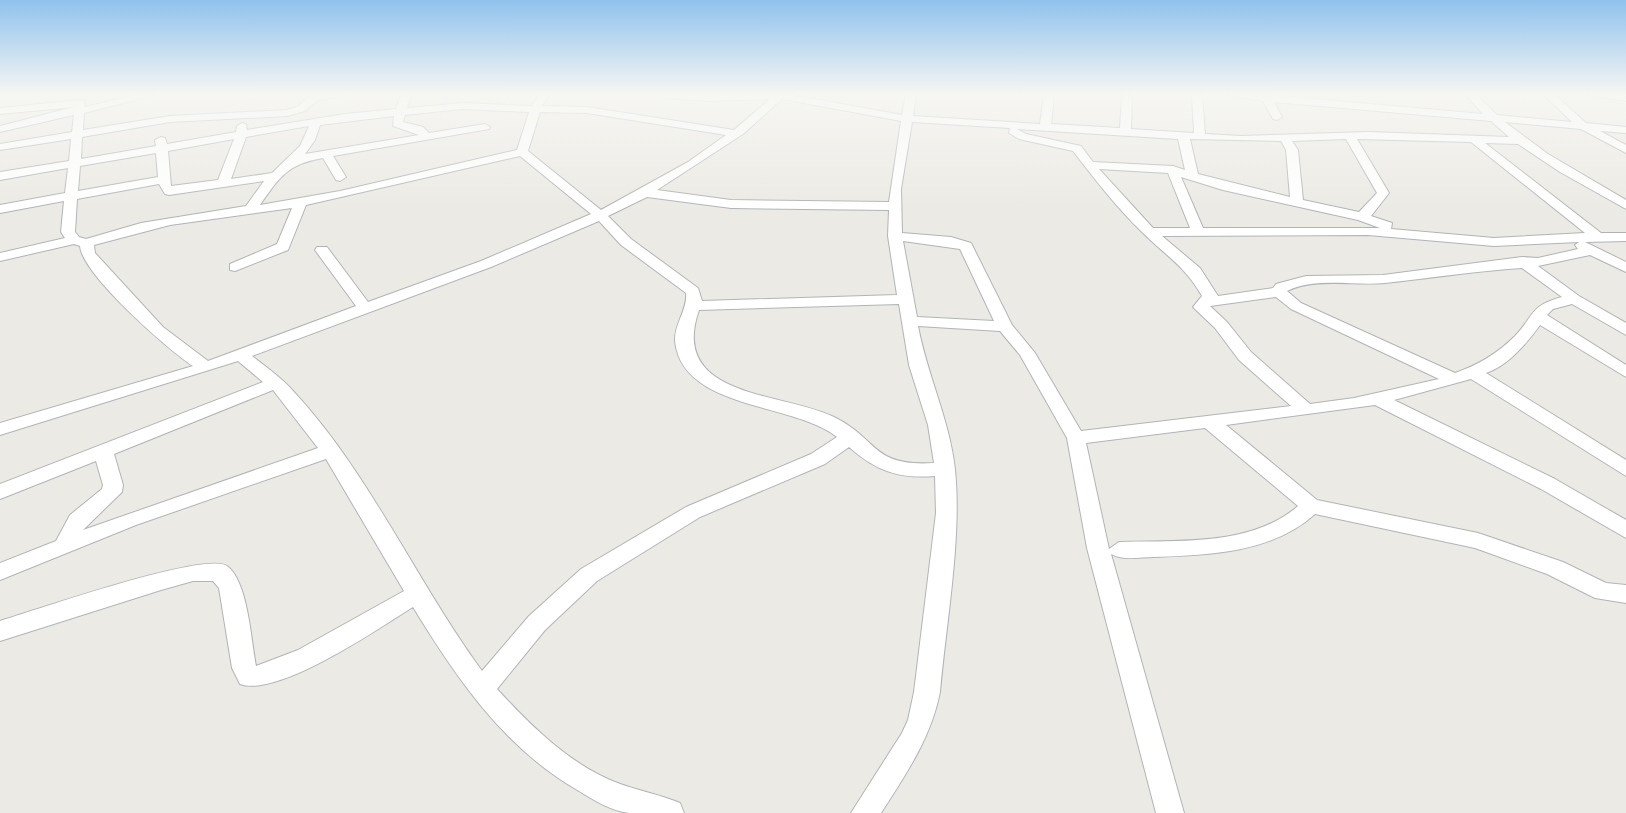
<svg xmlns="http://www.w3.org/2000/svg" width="1626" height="813" font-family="Ubuntu,sans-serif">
<rect width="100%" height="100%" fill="#eceae4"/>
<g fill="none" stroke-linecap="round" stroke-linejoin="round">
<g stroke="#b1b4b7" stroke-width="2">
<path id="minor" d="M136,95H155L84,113L83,130L170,116L286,110L297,107L311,95H347L318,100L305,111L287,116L170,122L82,137L81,159L156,146L155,140L161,137L165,138L167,144L236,132L237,126L242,123L246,124L247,130L345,114L396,109L401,95H411L407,108L463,103L532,106L539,95H549L542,106L587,107L734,130L770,99L708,101L665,98L660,95H793L902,115L906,95H916L913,116L1040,124L1044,95H1054L1051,124L1120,128L1122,95H1132L1131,129L1194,133L1192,95H1202L1205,134L1241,136L1369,132L1509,137L1491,121L1274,102L1282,117L1277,120L1273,119L1263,101L1228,95H1270L1483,114L1466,95H1477L1497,115L1572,122L1544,95H1555L1586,123L1626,127V133L1600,131L1626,145V153L1581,129L1505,122L1548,154L1626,200V209L1560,172L1518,144L1485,143L1601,233H1626V241L1585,242L1626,262V272L1590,255L1538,266L1579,296L1626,323V335L1572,304L1553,309L1547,315L1626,365V377L1540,325C1527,343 1508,366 1486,373L1626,460V476L1471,379L1394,400L1555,479L1626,520V538L1541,489L1375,405L1226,425L1317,500L1478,533L1563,562L1606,583L1626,585V603L1595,598L1547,574L1475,548L1315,514C1272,553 1209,555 1154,557C1140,557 1123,561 1111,554L1184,813H1156L1087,548L1067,438L1020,355L1000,331L918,326C927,375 950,421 955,470C962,537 946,624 940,692C931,738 906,774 881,813H851L902,733L908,720L914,692L936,513L935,476C899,479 876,471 849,447L825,464L700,517L597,581L545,630L497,689C532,727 571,766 620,784C640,791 661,795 680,803L684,813C666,813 647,813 629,813C611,811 594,800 579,791C504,748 457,679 413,607C379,628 278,698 240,684L232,668L219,588L213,581H193L161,590L0,641V621C34,611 205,551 227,566C248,581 251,641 256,666L298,650L404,591L326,459L136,525L0,580V563L56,541L70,515L102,489L103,485L96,461L0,499V484L263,382L238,361L0,435V423L193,366C167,349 82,274 80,246L74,244L0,261V253L65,238L61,232L64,201L0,213V205L65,193L68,168L0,180V172L69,161L71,139L0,150V144L72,132L74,115L0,132V126L74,107L0,114V108L80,100L84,101L85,107ZM782,99L901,121L889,202L731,200L657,190L743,134ZM462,109L529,112L517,150L340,191L260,205C280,176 288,164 323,158L336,180L340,181L346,177L333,156L489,129L490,127L485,124L429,133L423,127L403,122L405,115ZM540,112L587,113L726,135L688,162L601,210L528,151ZM394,116L393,126L419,135L305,154L315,140L320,125ZM912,122L1010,128L1009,133L1019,139L1073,151C1094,178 1116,207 1142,232C1166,256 1184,265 1202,296L1193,307L1196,310L1215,328L1239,360L1291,406L1081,431L1035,353L1012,325L971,243L951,237L902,233L901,189ZM309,126L300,146L272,173L231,179L246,137ZM1017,129L1178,139L1185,170L1173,166L1093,162L1081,146L1026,134ZM234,139L218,180L171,186L168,151ZM1190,139L1281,141L1286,150L1290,197L1198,174ZM1346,139L1377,193L1359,212L1303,200L1298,150L1292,141ZM1357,139L1471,142L1585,233L1494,238L1391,229L1392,223L1371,216L1389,193ZM156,153L158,177L78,191L80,166ZM520,156L591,214L481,261L368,302L327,247H317L315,250L356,306L208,361L163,327L95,253L94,245L170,225L292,208L277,244L230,264V270L235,271L288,250L306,205ZM1099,169L1168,173L1190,228H1153ZM1181,177L1223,190L1358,220L1380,228H1203ZM264,181L246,206L141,223L86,239L79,237L75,232L77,199L159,184L165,194L169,195ZM647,197L731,208L889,210L888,236L897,295L702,301L698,288L631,239L608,216ZM599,221L621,245L686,293C688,309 674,324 675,341C682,410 793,402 837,437L811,454L686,507L581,569L529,616L482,671C416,581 370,474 294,392C282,378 267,368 252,356L491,267ZM1368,235L1494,246L1579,242L1575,245L1578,249L1538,258L1522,257L1383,275L1306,276L1276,284L1273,288L1218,296L1200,268L1162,236ZM903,241L960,249L994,321L917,317ZM1522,268L1562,297C1529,306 1535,315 1515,336C1497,354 1478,365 1455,373L1301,303L1287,291C1316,277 1353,286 1385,283C1431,278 1476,271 1522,268ZM1276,297L1291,309L1439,379L1354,398L1310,404L1251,352L1227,322L1210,306ZM899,304L909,365L928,425L934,463C871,467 879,439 834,417C782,392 668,398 699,310ZM273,390L318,448L83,530L122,492L123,485L114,454ZM1205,428L1298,506C1251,547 1177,540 1119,542L1109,549L1086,443Z
M1588,95H1626V101Z"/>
</g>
<use href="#minor" fill="#fff" fill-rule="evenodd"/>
</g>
<linearGradient id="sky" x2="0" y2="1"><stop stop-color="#90c2ed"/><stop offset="0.45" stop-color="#f6f6f3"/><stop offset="1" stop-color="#f6f6f3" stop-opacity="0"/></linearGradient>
<rect width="1626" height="209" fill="url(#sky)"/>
</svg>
